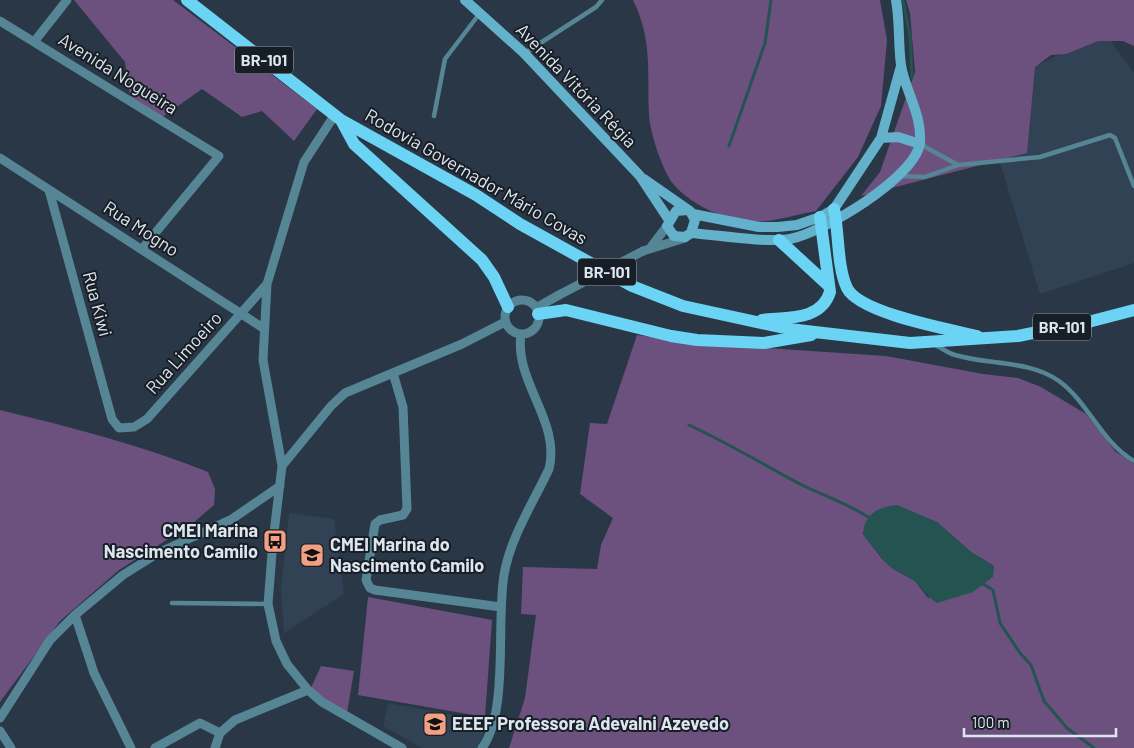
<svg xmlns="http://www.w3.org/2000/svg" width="1134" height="748" font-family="Barlow,sans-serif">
<rect width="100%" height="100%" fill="#2a3746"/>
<path fill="#314255" d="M1105,33L1134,73V263L1040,294L998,156L1019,74Z
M289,513L334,519L344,594L284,633L281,590Z
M388,703L486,721L485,731L477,748H422L383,726Z"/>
<path fill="#6c517f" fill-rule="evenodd" d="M74,0H173L317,109L294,141L262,111L242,117L202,89L161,118L130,96L125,62Z
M633,0H880L887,40L881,106L858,157L816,211C795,215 773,222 752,222C726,221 692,205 675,186C663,173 650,133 649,115C647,73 653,41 633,0Z
M906,0H1134V46L1123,41H1098L1066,54L1051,55L1035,67L1027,153L861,196L880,172L915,72L910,13Z
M637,335L707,344L886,356L983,374L1018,378L1041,387L1086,414L1115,451L1134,464V748H509L525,698L536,615L521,614L523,567L597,569L601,545L613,518L580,494L590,423L607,424ZM937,522L971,552L994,566L928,598L915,581L894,569L882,559L863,534L866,523Z
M0,410C70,427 141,445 208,472L215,489L214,505L192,524L119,570L60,621L0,702Z
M368,597L492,620L485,717L358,695Z
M321,666L354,671L347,713L310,690Z"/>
<path fill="#255351" d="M897,505L937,522L971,552L994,566L993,577L973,592L937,603C927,597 922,587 913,580C907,575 899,573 893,569C886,564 882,558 877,552C869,541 858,535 867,520C875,508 884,507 897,505Z"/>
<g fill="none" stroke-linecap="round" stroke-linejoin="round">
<path stroke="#255351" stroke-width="3" d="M903,0L910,36L912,78
M729,146L765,43L771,0
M689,425C728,443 764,465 802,485C824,496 850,504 871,519
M980,582L993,590L1000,623L1020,653L1031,665L1044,701L1067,728L1094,748"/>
<path stroke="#568595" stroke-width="4.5" d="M525,53L596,7L602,0
M434,116L445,59L480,13
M920,144L958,165
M900,176L925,177L958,165L1040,157L1110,135L1115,138L1134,186
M935,345C942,348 948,353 955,355C988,365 1030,360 1059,381C1089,403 1101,442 1134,461
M172,603L268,604"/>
<path stroke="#568595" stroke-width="9" d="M0,21L219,156L142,249
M34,42L67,0
M334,116L304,162L267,284L263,360L282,466L273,541L268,604L276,641L287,664L308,690L322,702L402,748
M0,158L263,328
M49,190L112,419L119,428L134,427L147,419L267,284
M651,247L667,226
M643,251L685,238
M505 317a17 17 0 1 1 34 0a17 17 0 1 1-34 0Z
M536,308L559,295
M393,373L403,407L407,509L403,515L380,520L375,524L366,580L370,588L375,590L501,607
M282,466L331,406L345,393L462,344L505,322
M75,615L94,673L131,748
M0,718L50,640L75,615L123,575L158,553L232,519L280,486
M0,731L11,748
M155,748L200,723L220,733
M215,748L220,733L235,720L308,690
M482,748C509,712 496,622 504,575C510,538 533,503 549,469C561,421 514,382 521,334"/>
<path stroke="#63b1cb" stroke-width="10" d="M465,0L524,53L640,176L669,220
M881,138L898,137L920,144
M644,179L690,211L695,220L691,233L685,237L674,236L667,226L676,211L688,210
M693,214L759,227H778L797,225L820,217L834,209L881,138L901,66
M691,233C717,235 766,243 790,239C822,233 917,177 920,142C922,114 905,91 901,65C898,43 900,21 896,0"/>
<path stroke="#6bd3f4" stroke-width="12" d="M187,0L341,120L476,195L520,224L632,286L683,306L789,329L910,343L1018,336L1092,321L1134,310
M341,120L354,144L482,260L494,277L508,307
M834,209C839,232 837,267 847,288C859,313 948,329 977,336
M779,240L829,286
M538,314L566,310L671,336L697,340L764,343L811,335
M762,320C787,317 821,321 830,292L820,217"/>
<path stroke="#568595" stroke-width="9" d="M559,295L643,251"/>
</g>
<defs>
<g id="bus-square" transform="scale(1.25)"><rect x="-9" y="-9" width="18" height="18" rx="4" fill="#f39f83" stroke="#181e25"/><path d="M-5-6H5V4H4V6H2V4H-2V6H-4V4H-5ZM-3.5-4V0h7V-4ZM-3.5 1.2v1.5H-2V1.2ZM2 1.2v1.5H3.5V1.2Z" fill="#111"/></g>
<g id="school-square" transform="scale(1.25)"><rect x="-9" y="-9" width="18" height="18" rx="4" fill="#f39f83" stroke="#181e25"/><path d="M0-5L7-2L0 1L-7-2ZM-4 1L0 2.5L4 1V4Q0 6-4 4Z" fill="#111"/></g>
</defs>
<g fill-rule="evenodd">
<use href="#bus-square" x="275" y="541"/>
<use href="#school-square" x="312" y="555"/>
<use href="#school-square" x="435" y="724"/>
</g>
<g text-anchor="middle" stroke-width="4" stroke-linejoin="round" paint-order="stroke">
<g fill="#181e25" stroke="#a2a9b2" stroke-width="1">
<rect x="235" y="46.5" width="58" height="27" rx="4"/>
<rect x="578" y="258.5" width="58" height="27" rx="4"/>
<rect x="1033" y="313.5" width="58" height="27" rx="4"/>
</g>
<g font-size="16" font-weight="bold" fill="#dde5ef">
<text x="264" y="66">BR-101</text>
<text x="607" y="278">BR-101</text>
<text x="1062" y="333">BR-101</text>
</g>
<g font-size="18" fill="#dde5ef" stroke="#181e25">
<text transform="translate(118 74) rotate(32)" y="6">Avenida Nogueira</text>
<text transform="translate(576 86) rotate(46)" y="6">Avenida Vitória Régia</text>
<text transform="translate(476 177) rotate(30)" y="6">Rodovia Governador Mário Covas</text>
<text transform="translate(141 229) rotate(33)" y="6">Rua Mogno</text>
<text transform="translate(97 304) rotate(75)" y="6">Rua Kiwi</text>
<text transform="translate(184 353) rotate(-48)" y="6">Rua Limoeiro</text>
</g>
<g font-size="18" font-weight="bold" fill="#dde5ef" stroke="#181e25" text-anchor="start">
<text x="258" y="537" text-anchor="end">CMEI Marina<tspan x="258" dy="21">Nascimento Camilo</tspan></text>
<text x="330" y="551">CMEI Marina do<tspan x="330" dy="21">Nascimento Camilo</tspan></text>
<text x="452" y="730">EEEF Professora Adevalni Azevedo</text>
</g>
</g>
<path d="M964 728v8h152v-8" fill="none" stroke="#dde5ef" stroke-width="2.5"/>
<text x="972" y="728" font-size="15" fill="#dde5ef" stroke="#181e25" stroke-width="4" paint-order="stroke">100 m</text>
</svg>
